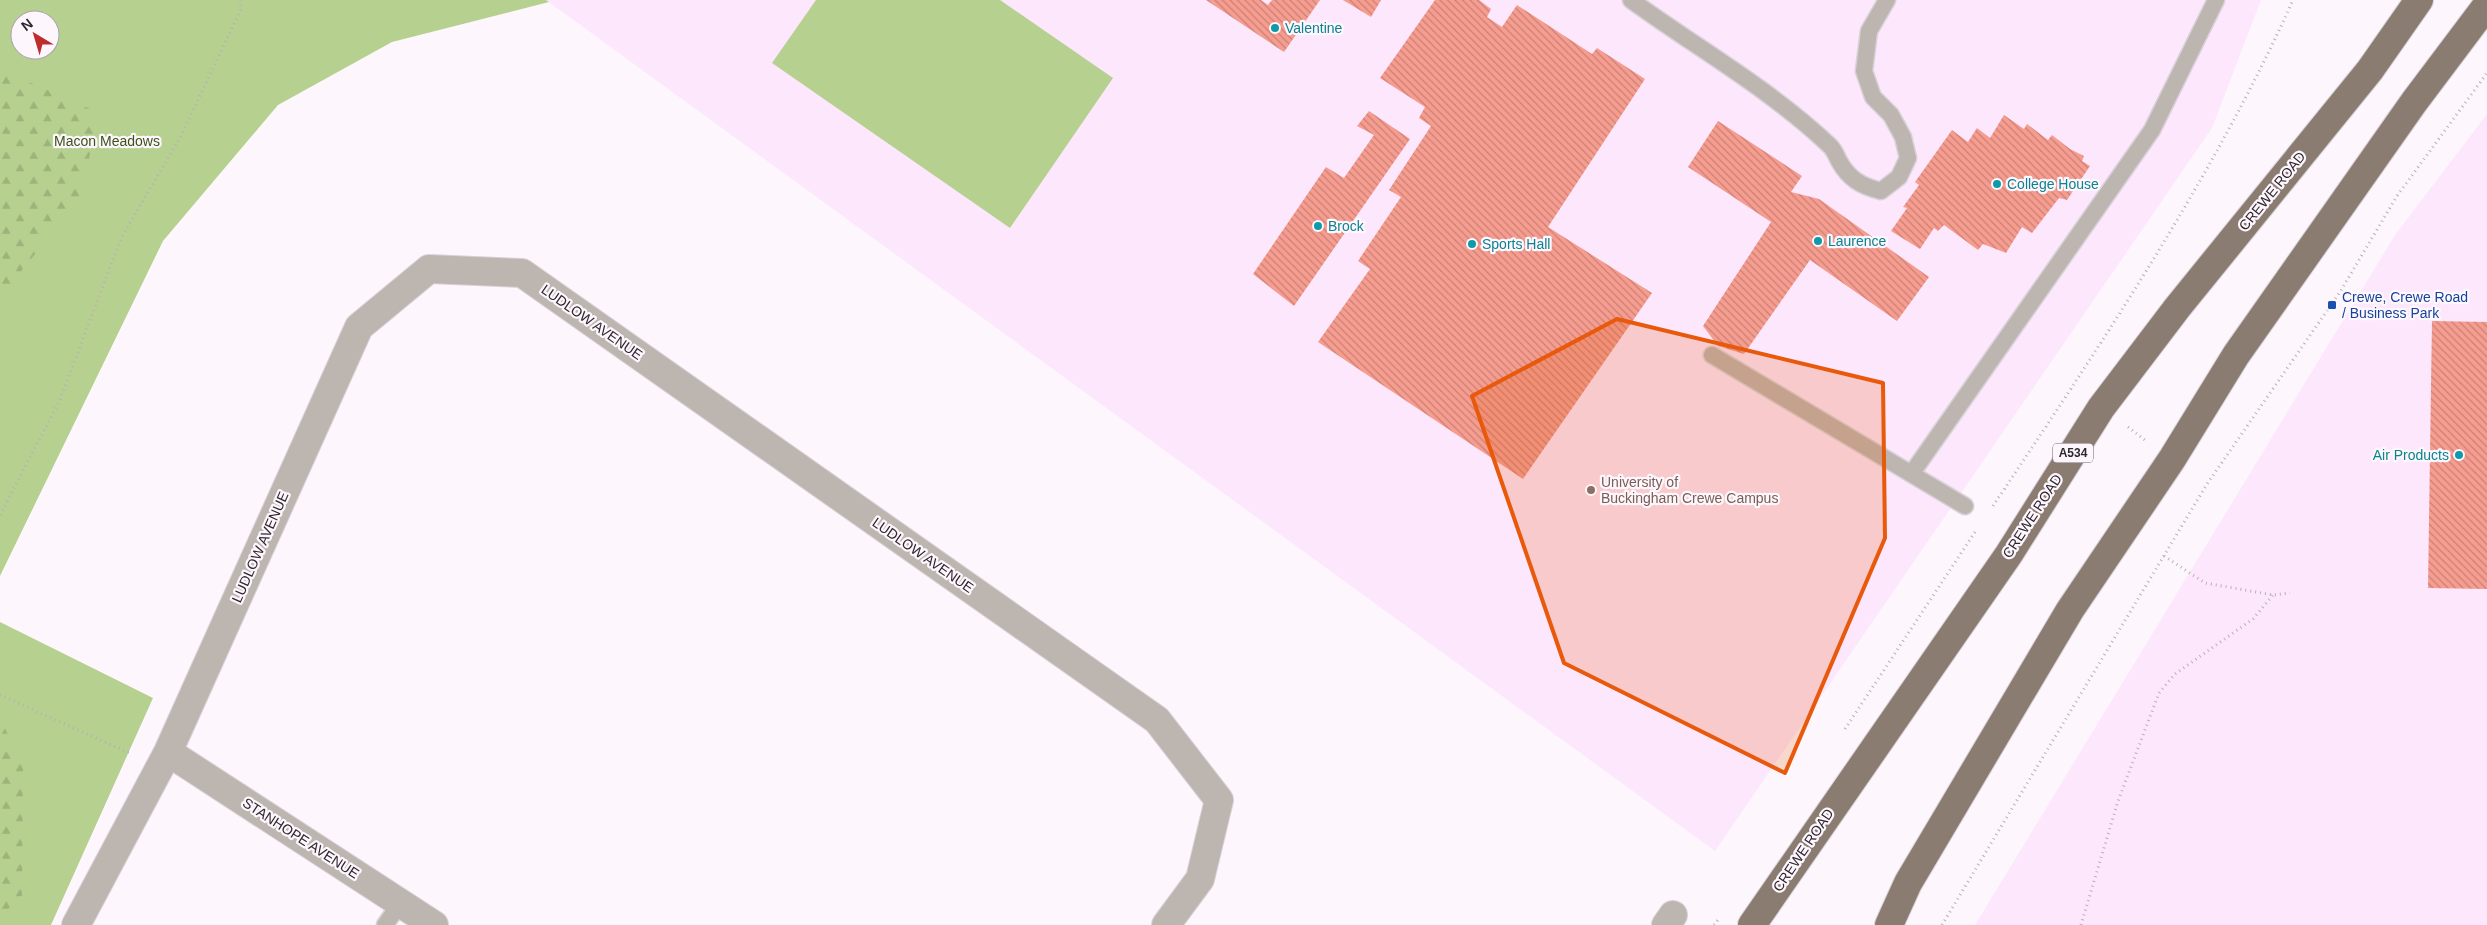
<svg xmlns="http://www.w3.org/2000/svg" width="2487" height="925" font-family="Helvetica,sans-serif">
<defs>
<pattern id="forest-firs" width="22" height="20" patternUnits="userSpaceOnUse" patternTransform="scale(1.25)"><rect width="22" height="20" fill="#b6d08f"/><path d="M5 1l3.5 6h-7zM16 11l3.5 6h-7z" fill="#9db37c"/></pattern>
<pattern id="building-back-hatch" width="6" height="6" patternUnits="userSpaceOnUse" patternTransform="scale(1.25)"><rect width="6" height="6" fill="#f79d90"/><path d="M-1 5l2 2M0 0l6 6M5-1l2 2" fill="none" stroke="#c88076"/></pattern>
</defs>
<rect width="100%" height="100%" fill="#fdf7fd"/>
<path fill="#fde7fc" d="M546,0H2261L2212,128L1715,851Z
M2487,114V925H1975L2395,235Z"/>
<path fill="#b6d08f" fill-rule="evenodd" d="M0,0H546L549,2L392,42L278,105L163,241L0,576ZM20,20H50V50H20Z
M816,0H1000L1113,78L1010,228L772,63Z
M0,622L153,698L51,925H0Z"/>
<path fill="url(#forest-firs)" d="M0,69L99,113L80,199L0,297Z
M0,718L23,766L22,901L0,913Z"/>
<path fill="url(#building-back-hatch)" d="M1206,0H1261L1268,5L1272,0H1320L1284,52Z
M1343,0H1381L1371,17Z
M1435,0H1479L1491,9L1487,17L1502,27L1517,5L1592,54L1597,48L1645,79L1548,227L1652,293L1523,479L1318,342L1370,269L1358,261L1401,197L1389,190L1431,126L1419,118L1425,107L1380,78Z
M1369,111L1410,139L1294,306L1253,274L1326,167L1344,178L1374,135L1357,126Z
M2004,115L2024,129L2027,124L2048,140L2052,135L2070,149L2084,156L2082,161L2090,166L2067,200L2059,198L2032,233L2022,227L2006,253L1983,244L1978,250L1944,225L1938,231L1934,228L1920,249L1891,231L1907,208L1903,207L1919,185L1915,182L1952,130L1968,142L1977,128L1990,138Z
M1718,121L1802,176L1791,192L1819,199L1929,277L1897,321L1810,260L1744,354L1718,346L1703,326L1771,222L1688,167Z
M2432,321L2487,322V589L2428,588Z"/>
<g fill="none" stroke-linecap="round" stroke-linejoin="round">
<g stroke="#d8d2d8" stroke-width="19">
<path id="service" d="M1631,0C1697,48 1770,89 1829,145C1834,149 1836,155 1839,161C1849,179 1861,186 1881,191L1899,177L1908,158L1903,137L1891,115L1873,97L1864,71L1869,31L1887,0
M1712,355L1965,506
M1912,473L2152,130L2216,0
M385,925L401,902"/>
</g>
<g stroke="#d8d2d8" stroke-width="30">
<path id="minor" d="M168,752L434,925
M76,925L168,752L359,327L429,269L522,273L1157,720L1219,800L1200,879L1166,925
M1666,925L1673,915"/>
</g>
<g stroke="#d8d2d8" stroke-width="30">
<path id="primary" d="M1752,925L2009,554L2101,408L2177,308L2370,70L2419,0
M1889,925L1908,883L2070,610L2172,459L2236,355L2414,102L2487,5"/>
</g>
<path stroke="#b7b1b7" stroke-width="3" stroke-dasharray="1 4" stroke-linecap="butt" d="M2128,427L2145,440
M1993,506C2101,344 2213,178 2293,0
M0,515L60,400L121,238L181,136L241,9V0
M2164,556L2205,583L2273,595L2290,593
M0,695L127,752H132
M1845,729L1975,532
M1714,925L1720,917
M1942,925L2207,484L2340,292L2397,196L2487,73
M2081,925L2118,801L2159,693L2175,674L2253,619L2273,595"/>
<use href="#service" stroke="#bdb5af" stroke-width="16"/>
<use href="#minor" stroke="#bdb5af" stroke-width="28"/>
<use href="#primary" stroke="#8b7c72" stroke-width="28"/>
</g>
<path fill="#e8590c" fill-opacity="0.2" stroke="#e8590c" stroke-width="4" stroke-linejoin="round" d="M1617,319L1883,383L1885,538L1785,773L1564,663L1472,396Z"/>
<g fill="#0f9aa8" stroke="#fdf7fd" stroke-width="2">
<circle cx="1275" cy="28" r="5"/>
<circle cx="1997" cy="184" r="5"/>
<circle cx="1318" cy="226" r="5"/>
<circle cx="1818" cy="241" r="5"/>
<circle cx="1472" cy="244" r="5"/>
<circle cx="2459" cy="455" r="5"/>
</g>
<rect fill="#1a4fb4" stroke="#fdf7fd" stroke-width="2" x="2327" y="300" width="10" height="10" rx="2.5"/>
<circle fill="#8d6e63" stroke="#fdf7fd" stroke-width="2" cx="1591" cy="490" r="5"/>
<g text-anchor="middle" stroke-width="4.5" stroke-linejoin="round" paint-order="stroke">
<rect fill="#fdf7fd" stroke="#6b656b" stroke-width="1" x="2053" y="443.5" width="40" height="19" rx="4"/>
<g font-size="12" font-weight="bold" fill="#2d272d">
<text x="2073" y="457">A534</text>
</g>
<g font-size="14" fill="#0d838f" stroke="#fdf7fd" text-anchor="start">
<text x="1285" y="33">Valentine</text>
<text x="2007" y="189">College House</text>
<text x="1328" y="231">Brock</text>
<text x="1828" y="246">Laurence</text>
<text x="1482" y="249">Sports Hall</text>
<text x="2449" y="460" text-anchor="end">Air Products</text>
</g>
<g font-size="14" fill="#3d5118" stroke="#fdf7fd">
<text x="107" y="146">Macon Meadows</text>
</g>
<g font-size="14" fill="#2d272d" stroke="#fdf7fd">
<text transform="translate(2272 191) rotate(-51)" y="5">CREWE ROAD</text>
<text transform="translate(592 322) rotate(35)" y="5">LUDLOW AVENUE</text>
<text transform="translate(2032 516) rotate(-57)" y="5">CREWE ROAD</text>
<text transform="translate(260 547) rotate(-66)" y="5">LUDLOW AVENUE</text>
<text transform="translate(923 555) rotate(35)" y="5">LUDLOW AVENUE</text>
<text transform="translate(301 838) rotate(33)" y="5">STANHOPE AVENUE</text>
<text transform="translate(1803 850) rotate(-56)" y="5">CREWE ROAD</text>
</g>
<g font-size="14" fill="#164399" stroke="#fdf7fd" text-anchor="start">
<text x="2342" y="302">Crewe, Crewe Road<tspan x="2342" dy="16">/ Business Park</tspan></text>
</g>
<g font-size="14" fill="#785e54" stroke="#fdf7fd" text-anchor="start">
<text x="1601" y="487">University of<tspan x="1601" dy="16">Buckingham Crewe Campus</tspan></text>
</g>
</g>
<g transform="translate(35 35) rotate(322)"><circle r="24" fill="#fdf7fd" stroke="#aaa4aa"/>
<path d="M0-4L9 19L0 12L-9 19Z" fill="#bc2d2c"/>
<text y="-8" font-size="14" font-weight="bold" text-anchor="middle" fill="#2d272d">N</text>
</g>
</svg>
